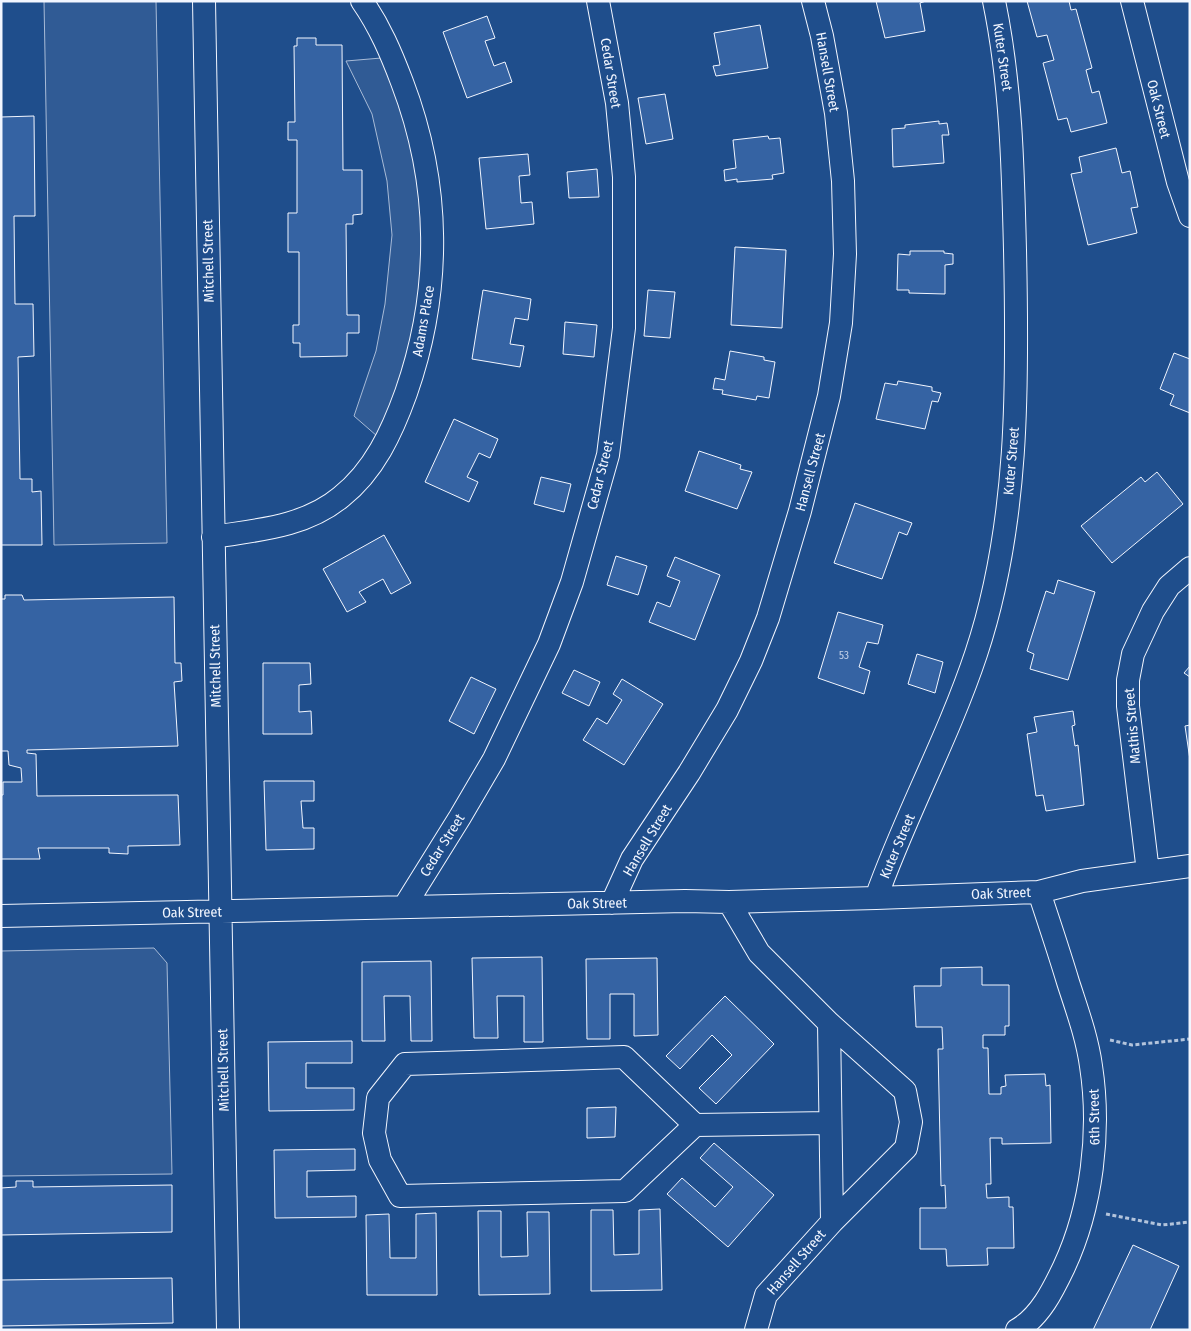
<svg xmlns="http://www.w3.org/2000/svg" width="1191" height="1331" font-family="'Fira Sans Condensed',sans-serif">
<rect width="100%" height="100%" fill="#1f4e8c"/>
<path fill="#305b95" stroke="#a8bbd7" d="M44,1H156L167,543L54,545Z
M393,57L412,109L429,296L385,443L354,416L376,351L385,304L392,235L387,181L372,114L346,61Z
M154,948L167,963L172,1174L1,1176V951Z"/>
<path fill="#3563a3" stroke="#f2f6ff" d="M876,1H926L920,3L925,31L885,38Z
M1027,1H1069L1071,10L1076,9L1092,68L1086,70L1092,93L1099,91L1107,123L1071,132L1067,118L1058,120L1043,63L1054,60L1047,35L1037,37Z
M487,16L495,38L485,41L494,66L505,62L512,82L467,98L443,32Z
M760,25L768,68L716,76L713,66L720,65L714,33Z
M297,38H316V45H342L343,170H362V214L353,215V224H346L347,315H359V333H347V356L300,357V343H293V325H299V252H288V213H297V140H288V122H295L294,46H297Z
M665,94L673,139L646,144L638,98Z
M34,116L35,216H14L15,304H33L34,356L18,357L20,479H32V492L41,491L42,545H1V117Z
M939,121V124L947,123L949,135H942L944,163L893,167L892,129L905,128V125Z
M768,136L769,139L780,138L784,173L772,175L773,179L737,182V179L725,181L724,170L736,168L733,140Z
M1116,148L1122,173L1130,171L1138,207L1131,208L1137,233L1088,245L1071,174L1082,172L1079,157Z
M528,154L530,175L519,176L521,203L532,202L534,224L486,229L479,158Z
M597,169L599,197L569,198L567,172Z
M735,247L786,250L782,328L731,325Z
M910,251H944V253L953,254V264L945,265V294L909,293V290H897L898,254L910,255Z
M483,290L531,299L528,320L515,318L510,344L524,346L520,367L472,359Z
M648,290L675,292L670,338L644,336Z
M565,322L597,325L594,357L563,354Z
M730,351L764,357V360L775,362L769,398L757,396L756,400L722,394L723,390L713,389L715,378L725,380Z
M1174,353L1190,359V413L1170,405L1174,395L1160,389Z
M898,381L932,387V391L941,393L938,402L932,401L925,429L876,419L885,383L897,385Z
M454,419L498,439L490,458L479,453L467,477L478,482L469,502L425,482Z
M699,451L741,465L740,469L752,472L737,509L685,491Z
M1157,472L1183,504L1112,563L1081,526L1141,477L1145,482Z
M541,477L571,484L564,512L534,504Z
M855,503L912,523L907,535L899,532L882,579L834,563Z
M384,535L411,583L391,594L383,579L359,592L366,602L347,612L323,569Z
M616,556L647,566L638,595L607,585Z
M675,557L720,575L695,640L649,622L657,602L670,607L680,581L667,576Z
M1058,580L1095,592L1068,680L1030,669L1034,654L1027,651L1046,591L1054,594Z
M5,595H22L24,600L174,597L175,663H181L182,681L174,682L178,746L27,750V753L36,754L37,796L178,795L180,845L128,846V854L109,853V848H38L40,859H1V795H3V782H22L21,768L9,765L8,751H1V599H5Z
M838,612L883,625L878,644L867,642L859,667L870,671L864,694L818,678Z
M917,654L943,662L935,693L908,684Z
M263,663H310L311,684L299,685V712L311,711L312,734H263Z
M1190,666V677L1184,673Z
M574,670L600,682L589,706L562,693Z
M471,677L496,689L474,734L449,721Z
M622,679L663,704L624,765L583,740L597,718L607,724L622,700L613,694Z
M1073,711L1075,725L1072,726L1075,746L1078,745L1084,805L1046,811L1043,795L1036,796L1027,734L1037,732L1034,717Z
M1190,725V760L1185,726Z
M264,781H314V801H301L303,828H314V849L266,850Z
M542,957L543,1042H524V996H497L498,1038H474L472,958Z
M657,958L658,1035L634,1036V994H610V1039H587L586,959Z
M431,961L432,1041H411L410,996H384L385,1041H362V962Z
M982,967V985H1009V1026H1005V1035H983V1048H988L989,1094H1001V1087L1006,1086L1005,1075L1045,1074L1046,1086L1050,1085L1051,1143L1002,1144V1138H990L991,1184H986L987,1198L1009,1197V1207H1013L1014,1248H987L988,1265L947,1266L946,1249H920V1208H946L945,1185L941,1186L938,1049H943L942,1027H916L914,986H941V968Z
M725,996L774,1044L716,1104L699,1088L732,1055L712,1035L680,1069L666,1056Z
M352,1041V1063H306V1088H354V1110L269,1111L268,1042Z
M616,1107L615,1137L587,1138V1108Z
M714,1143L774,1195L728,1247L667,1194L682,1178L715,1207L733,1187L700,1158Z
M355,1149V1170L307,1171V1197L356,1196V1217L275,1218L274,1150Z
M16,1181H33V1187L172,1185V1232L1,1235V1188L16,1187Z
M660,1209L662,1290L591,1291V1210H613L614,1255L639,1254V1210Z
M478,1211H501V1257L528,1256L527,1212H549L550,1294L479,1295Z
M436,1213L437,1295H367L366,1215L389,1214L390,1258H416V1214Z
M1133,1245L1179,1266L1150,1330H1093Z
M172,1278L173,1323L1,1326V1280Z"/>
<g fill="none" stroke-linecap="round" stroke-linejoin="round">
<g stroke="#f2f6ff" stroke-width="24">
<path id="street" d="M204,1L228,1330
M1132,1L1178,182L1190,216
M213,537C257,530 305,527 341,497C374,471 392,432 406,393C442,290 441,184 402,82C391,53 380,27 362,1
M1148,872L1128,706V680L1133,654L1153,611L1169,586L1190,568
M876,898C905,816 948,738 976,654C1019,525 1018,384 1015,250C1013,167 1011,83 994,1
M729,902L759,953L829,1023L832,1222L766,1295L756,1330
M612,903L632,859L689,773L727,710L751,661L768,618L800,511L829,396L841,323L845,254L843,181L836,113L822,36L813,1
M404,907L460,817L494,759L549,644L572,582L608,455L624,328V177L617,103L598,1
M1,916L685,901L729,902L876,898L1039,892L1082,881L1190,866
M829,1023L905,1091L911,1122L906,1148L832,1222
M695,1125L625,1191L400,1196L380,1160L374,1133L378,1098L405,1064L624,1057L695,1125L830,1123
M1017,1330C1040,1317 1053,1290 1064,1267C1092,1207 1101,1131 1091,1066C1087,1037 1077,1010 1068,982C1059,952 1049,922 1039,892"/>
</g>
<path stroke="#b3c4dc" stroke-width="3" stroke-dasharray="4 2.5" stroke-linecap="butt" d="M1110,1040L1132,1045L1190,1039
M1106,1214L1162,1225L1190,1222"/>
<use href="#street" stroke="#1f4e8c" stroke-width="22"/>
</g>
<g text-anchor="middle" stroke-width="4" stroke-linejoin="round" paint-order="stroke">
<g font-size="11" fill="#c3d1e8">
<text x="844" y="659">53</text>
</g>
<g font-size="14" fill="#f2f6ff" stroke="#1f4e8c">
<text transform="translate(1003 57) rotate(82)" y="5">Kuter Street</text>
<text transform="translate(828 72) rotate(80)" y="5">Hansell Street</text>
<text transform="translate(611 73) rotate(81)" y="5">Cedar Street</text>
<text transform="translate(1159 109) rotate(76)" y="5">Oak Street</text>
<text transform="translate(208 261) rotate(-91)" y="5">Mitchell Street</text>
<text transform="translate(423 321) rotate(-80)" y="5">Adams Place</text>
<text transform="translate(1011 461) rotate(-85)" y="5">Kuter Street</text>
<text transform="translate(810 472) rotate(-75)" y="5">Hansell Street</text>
<text transform="translate(600 475) rotate(-76)" y="5">Cedar Street</text>
<text transform="translate(215 666) rotate(-91)" y="5">Mitchell Street</text>
<text transform="translate(1132 726) rotate(-95)" y="5">Mathis Street</text>
<text transform="translate(647 840) rotate(-59)" y="5">Hansell Street</text>
<text transform="translate(442 845) rotate(-58)" y="5">Cedar Street</text>
<text transform="translate(897 846) rotate(-67)" y="5">Kuter Street</text>
<text transform="translate(1001 893) rotate(-2)" y="5">Oak Street</text>
<text transform="translate(597 903) rotate(-1)" y="5">Oak Street</text>
<text transform="translate(192 912) rotate(-1)" y="5">Oak Street</text>
<text transform="translate(223 1070) rotate(-91)" y="5">Mitchell Street</text>
<text transform="translate(1094 1117) rotate(-91)" y="5">6th Street</text>
<text transform="translate(796 1262) rotate(-49)" y="5">Hansell Street</text>
</g>
</g>
<rect width="1191" height="1331" fill="none" stroke="#f2f6ff" stroke-width="5"/>
</svg>
